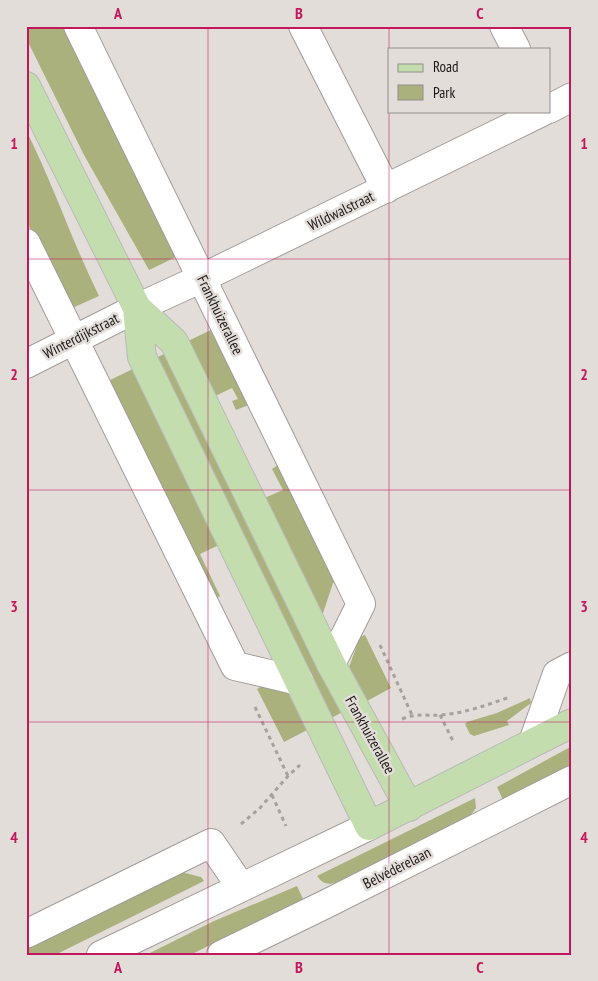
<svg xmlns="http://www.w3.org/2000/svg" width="598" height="981" font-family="'PT Sans Narrow',sans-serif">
<rect width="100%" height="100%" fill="#e3ddd9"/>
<path fill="#aab17d" d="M26,26H65L178,256L149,270L84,155L26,38Z
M26,130C53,184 72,241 99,296L70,309L26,220Z
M213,329L251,404L236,410L232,401L238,399L232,388L211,398L184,343Z
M168,352L344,711L328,720L152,360Z
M135,368L221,544L200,554L220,596L213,600L106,382Z
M280,464L338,580L333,583L323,613L318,615L262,499L283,490L272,469Z
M365,635L391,688L367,701L349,667L360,637Z
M262,686L293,690L309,729L284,742L257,689Z
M530,698L531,703L507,721L509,725L474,736L470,734L465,724L467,722L497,713Z
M572,746V766L503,800L497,787Z
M475,798L476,808L470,816L335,883C327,885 322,883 317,876Z
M183,869L185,873L201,877L204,881L55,955H26V946Z
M297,886L303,899L190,955H146L214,921Z"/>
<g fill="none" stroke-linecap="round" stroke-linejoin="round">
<g stroke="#a29c99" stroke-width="30">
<path id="minor" d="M78,26L361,604L331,664
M303,26L386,189
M504,26L516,49
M549,109L572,97
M26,243L235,666L299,681
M26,364L137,308L202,278L544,111
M533,742L557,674L572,666
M26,934L211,843L241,887
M101,955L369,826
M221,955L326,904L572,780"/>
</g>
<g stroke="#bab9b9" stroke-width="30">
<path id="major" d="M26,86L137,308L142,357L369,826L572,723
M137,308L174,342L331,664L409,807"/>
</g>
<path stroke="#a7a19e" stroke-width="3" stroke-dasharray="4 4" stroke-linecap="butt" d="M380,645L412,715
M255,707L288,776
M440,715L454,743
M402,719C416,713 426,716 441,715C465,713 487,705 510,697
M272,795L286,826
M241,824L260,808L288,776L300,765"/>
<use href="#minor" stroke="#fff" stroke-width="28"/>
<use href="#major" stroke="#c3ddae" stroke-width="28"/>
</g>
<path fill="none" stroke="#c2185b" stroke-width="1" stroke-opacity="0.55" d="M208,26V955M389,26V49M389,111V955M26,259H572M26,490H572M26,722H572"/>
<g text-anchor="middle" stroke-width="5" stroke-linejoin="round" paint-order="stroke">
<g font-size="15" fill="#1a1716" stroke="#e3ddd9">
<text transform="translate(341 211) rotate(-26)" y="5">Wildwalstraat</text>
<text transform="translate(220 315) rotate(64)" y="5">Frankhuizerallee</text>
<text transform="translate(81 336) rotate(-27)" y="5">Winterdijkstraat</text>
<text transform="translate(370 735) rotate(61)" y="5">Frankhuizerallee</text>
<text transform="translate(397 868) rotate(-27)" y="5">Belvédèrelaan</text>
</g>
</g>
<rect width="598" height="981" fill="none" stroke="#e3ddd9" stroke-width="55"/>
<rect x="388" y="48" width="162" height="65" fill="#e3ddd9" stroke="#938e8b"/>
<rect x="398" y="64" width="25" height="8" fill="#c3ddae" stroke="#938e8b"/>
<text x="433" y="72" font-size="15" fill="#1a1716">Road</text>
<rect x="398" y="85" width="25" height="15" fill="#aab17d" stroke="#938e8b"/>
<text x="433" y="98" font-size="15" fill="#1a1716">Park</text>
<rect x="28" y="28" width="542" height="926" fill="none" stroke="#c2185b" stroke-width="2"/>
<g font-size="16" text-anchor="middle" font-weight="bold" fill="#c2185b">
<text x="118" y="19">A</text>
<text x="299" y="19">B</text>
<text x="480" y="19">C</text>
<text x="14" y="149">1</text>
<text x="584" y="149">1</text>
<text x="14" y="380">2</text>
<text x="584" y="380">2</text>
<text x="14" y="612">3</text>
<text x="584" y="612">3</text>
<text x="14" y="843">4</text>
<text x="584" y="843">4</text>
<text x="118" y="973">A</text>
<text x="299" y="973">B</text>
<text x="480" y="973">C</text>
</g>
</svg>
